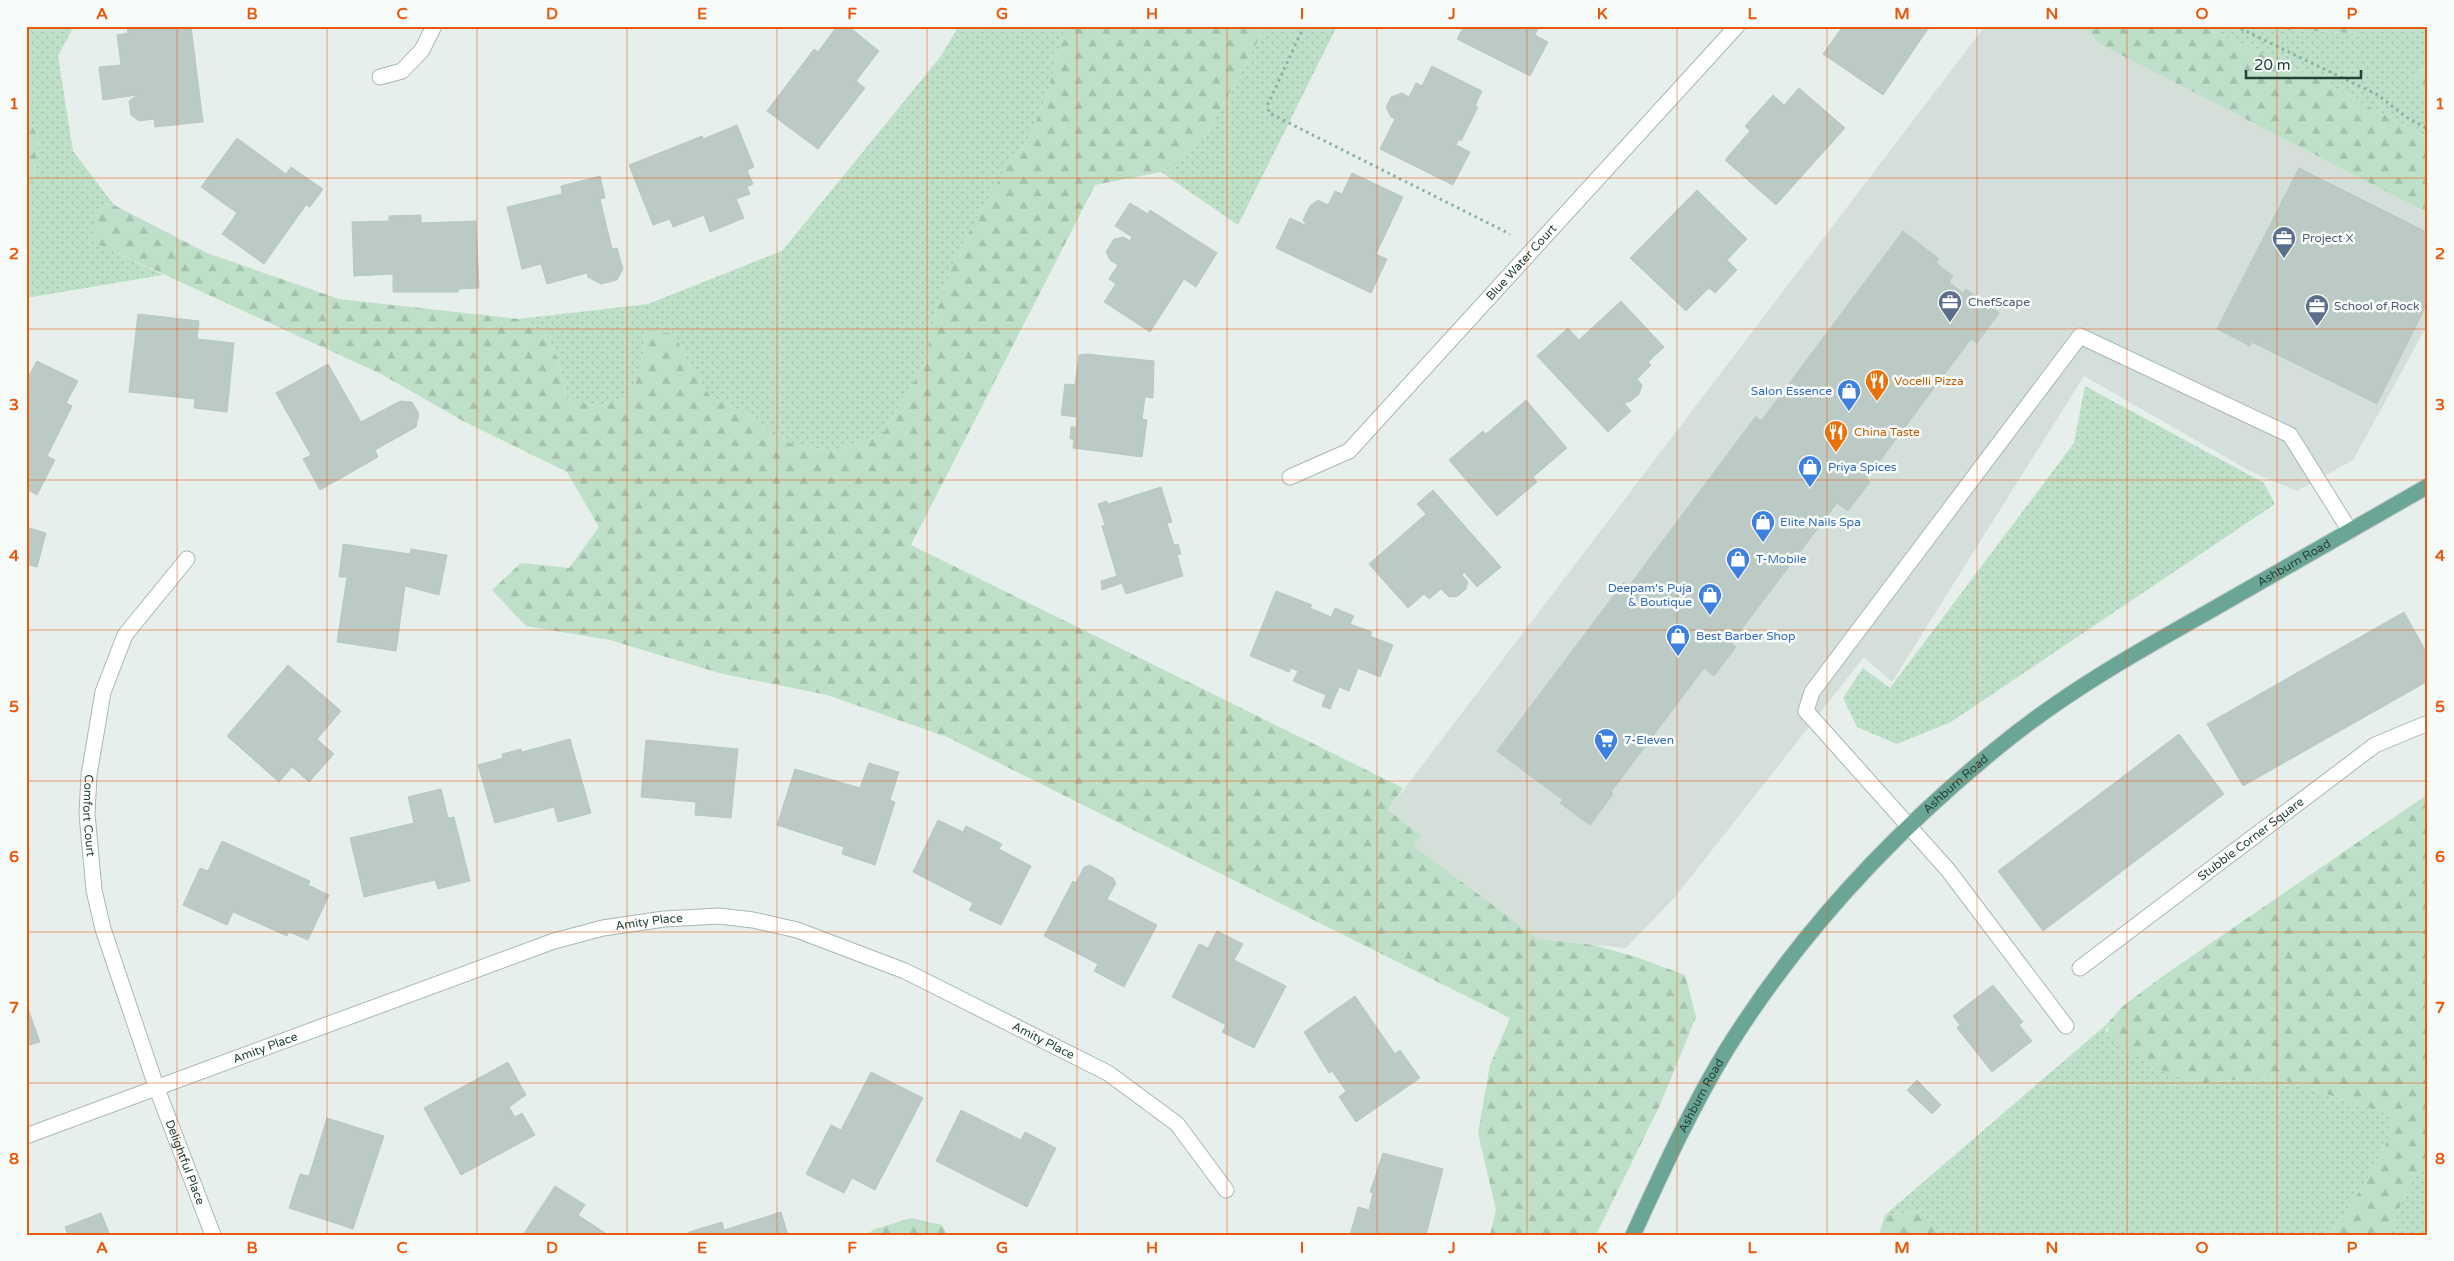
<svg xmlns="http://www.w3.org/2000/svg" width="2454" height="1261" font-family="'Varela Round',sans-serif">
<defs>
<pattern id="grass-dots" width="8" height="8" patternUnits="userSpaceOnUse" patternTransform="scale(1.25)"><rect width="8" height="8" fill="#bfe0c8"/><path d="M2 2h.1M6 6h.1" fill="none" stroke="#a4c1ad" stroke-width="1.8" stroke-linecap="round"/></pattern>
<pattern id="forest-firs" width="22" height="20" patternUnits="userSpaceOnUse" patternTransform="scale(1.25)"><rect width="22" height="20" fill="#bfe0c8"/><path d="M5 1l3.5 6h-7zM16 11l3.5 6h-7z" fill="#a4c1ad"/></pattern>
</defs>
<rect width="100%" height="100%" fill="#e6efeb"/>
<path fill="#d4dfda" d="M1985,26H2107L2428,195V324L2353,460L2297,491L2250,471L2084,376L1892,682L1864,657L1675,897L1626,948L1538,939L1414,846L1388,810Z"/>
<path fill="url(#grass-dots)" d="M26,26H74L58,56L73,151L114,205L100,204L90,240L163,275L26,298V193L35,174L38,138L26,113Z
M959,26H1065L1047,95L1028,140L1003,173L936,309L924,365L883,434L837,450L795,446L746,414L711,397L688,362L674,333L645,332L642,369L629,398L600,406L567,399L558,360L546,334L518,319L648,304L782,251L941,56Z
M1266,26H1337L1238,225L1161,172L1204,139Z
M2201,26H2274L2282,30L2353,33L2369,26H2428V65L2413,79L2428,101V138L2325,83Z
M2085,386L2264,483L2275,504L1951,722L1897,744L1857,727L1843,698L1863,668L1890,688L2074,443Z
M2107,1024L2106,1031L2197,1084L2261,1077L2283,1080L2382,1112L2391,1119C2394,1149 2347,1208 2330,1235H1943L1919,1211L1885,1215Z
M2428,1166L2427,1235H2388L2410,1183Z"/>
<path fill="url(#forest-firs)" d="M1065,26H1266L1204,139L1161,172L1095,185L911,545L1403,788L1388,810L1421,836L1414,846L1538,939L1594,945L1639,958L1685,975L1696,1017L1660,1105L1596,1235H1490L1496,1210L1478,1133L1490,1065L1510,1018L947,737L827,695L719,673L610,640L526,626L492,590L521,563L569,568L599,527L567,472L463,421L381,374L89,240L100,204L114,205L207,253L339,299L518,319L546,334L558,360L567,399L600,406L629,398L642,369L645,332L674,333L688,362L711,397L746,414L795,446L837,450L883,434L924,365L936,309L960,248L1003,173L1028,140L1047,95Z
M2086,26H2201L2325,83L2428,138V213L2100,44Z
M2274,26H2369L2353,33L2282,30Z
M2428,65V101L2413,79Z
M26,113L38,138L35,174L26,193Z
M2428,794V1166L2410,1183L2388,1235H2330C2347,1208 2394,1148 2391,1119L2382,1112L2283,1080L2261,1077L2197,1084L2167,1073L2123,1049L2109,1036L2107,1024L2123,1006L2163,976Z
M1919,1211L1943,1235H1879L1885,1215Z
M911,1218L942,1225L947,1235H865L875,1229Z"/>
<path fill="#bbcac4" stroke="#b8c9c2" d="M127,26H191L203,122L155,127L154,119L139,121L131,115L129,101L137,95L103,100L99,67L121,65L117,35L128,33Z
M837,26H848L879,51L856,81L865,88L818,149L767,111L814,49L818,52Z
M1464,26H1539L1535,35L1548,42L1530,76L1457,39Z
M1843,26H1930L1883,95L1823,54Z
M1432,66L1482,91L1475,106L1478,107L1461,141L1459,139L1456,145L1470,152L1453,185L1380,149L1395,119L1391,117L1386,107L1391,97L1402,93L1409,97L1416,83L1422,86Z
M1799,88L1845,128L1776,205L1725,160L1750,131L1745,126L1773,95L1784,105Z
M737,125L754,167L747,170L753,184L747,187L750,194L736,199L744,218L710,232L704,215L673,227L670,219L653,225L629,165L702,136L703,139Z
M237,138L286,174L291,167L323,189L310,207L306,205L264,264L222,234L237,213L201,187Z
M2299,168L2428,233V302L2377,404L2252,342L2250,346L2217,329Z
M1352,173L1403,197L1376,254L1387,259L1371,293L1276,248L1290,218L1307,226L1303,220L1310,206L1318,200L1328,205L1335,191L1342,194Z
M600,176L605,198L600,199L612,249L617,248L623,269L617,280L601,284L588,277L587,273L547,284L541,264L522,269L507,207L562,194L561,186Z
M1697,190L1747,239L1727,260L1737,270L1715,293L1709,288L1686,311L1630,258Z
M1130,203L1148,214L1150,210L1217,253L1196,287L1184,279L1150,332L1104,302L1116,284L1109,279L1118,265L1110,260L1106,252L1114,239L1124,237L1130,241L1132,237L1115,226Z
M421,215V223L476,221L479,288L459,289L458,292H393V274L354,276L352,222L389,221V216Z
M1903,231L1939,259L1936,263L1953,276L1949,282L1963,293L1966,289L1999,313L1977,343L1971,339L1866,479L1870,482L1848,511L1837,503L1731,643L1736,647L1714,676L1704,668L1611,792L1613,794L1590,825L1560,803L1563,800L1497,751L1624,582L1629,586L1756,416L1761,421Z
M1621,301L1664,347L1648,362L1651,365L1637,379L1642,385L1639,394L1631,401L1624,403L1631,411L1608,432L1537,356L1568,328L1579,340Z
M138,314L199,321L197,339L234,343L227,412L194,408L195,399L129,392Z
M1086,354L1154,361L1153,398L1145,397L1142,419L1147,420L1142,457L1073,448L1074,439H1070L1071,427H1076L1077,417L1061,415L1065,384L1075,385L1079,355Z
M37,361L78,381L66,403L72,406L47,456L55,460L37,495L26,489V381Z
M328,364L361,422L400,401L412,402L419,414L416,427L375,450L378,457L320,490L303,459L311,455L276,393Z
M1526,400L1567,448L1533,477L1537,482L1497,516L1449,460L1483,431L1486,434Z
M1161,487L1172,522L1167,523L1174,545L1178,544L1181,554L1177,555L1183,576L1126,594L1122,583L1102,590L1101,581L1117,576L1102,526L1105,525L1098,504L1107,501L1108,504Z
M1433,490L1501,567L1477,587L1464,572L1462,575L1468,582L1466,589L1458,596L1449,597L1441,589L1429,599L1424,594L1408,608L1369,564L1426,514L1417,504Z
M26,527L46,533L37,567L26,564Z
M343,544L410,554L411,549L447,555L439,595L405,586L396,651L337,642L347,577H339Z
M1276,591L1312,605L1310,608L1331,617L1335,608L1354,616L1350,624L1372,632L1370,636L1393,645L1380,677L1358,668L1349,691L1339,687L1330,709L1322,706L1326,695L1293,681L1298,671L1291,668L1289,672L1250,656Z
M2404,612L2428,655V681L2243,786L2207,724Z
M288,665L341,711L317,739L334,754L309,782L292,767L279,782L227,736Z
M2179,734L2224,794L2043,931L1998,871Z
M570,739L591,813L558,822L554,807L495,823L478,765L503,758L502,754L521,749L522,752Z
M646,740L738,749L731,818L695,815L696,802L641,797Z
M869,763L899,772L890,800L895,802L875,865L842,854L844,847L777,825L795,769L860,788Z
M441,789L448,818L454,817L470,881L438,889L435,880L364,897L350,838L414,823L408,797Z
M938,820L963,832L966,826L1002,844L999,849L1031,866L1001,925L969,910L973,903L913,872Z
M222,841L310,881L308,885L329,895L308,940L289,932L287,936L233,912L227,925L183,905L200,868L208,871Z
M1090,865L1113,878L1116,883L1107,899L1157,925L1124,987L1094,971L1098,964L1044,936L1073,881L1076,883L1084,867Z
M1217,931L1243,944L1234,960L1286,986L1254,1048L1222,1032L1226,1025L1172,997L1199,944L1208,948Z
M1993,985L2023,1022L2019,1025L2032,1041L1992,1072L1957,1028L1960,1025L1953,1016Z
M1355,996L1395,1054L1400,1050L1420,1078L1356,1122L1339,1097L1346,1091L1332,1071L1329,1073L1304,1032Z
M26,1003L40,1042L26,1046Z
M508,1062L526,1095L509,1107L515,1117L522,1113L535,1135L461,1175L424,1108Z
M871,1072L923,1098L875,1190L852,1178L844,1193L806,1174L831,1125L841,1130Z
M1917,1080L1941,1105L1932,1114L1907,1090Z
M961,1110L1021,1140L1025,1132L1056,1148L1027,1207L936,1161Z
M327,1118L384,1136L353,1229L289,1208L300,1174L309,1176Z
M1383,1153L1443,1169L1426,1235H1350L1358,1207L1369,1210L1373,1193L1370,1192Z
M555,1186L585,1205L578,1215L608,1235H523Z
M781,1212L788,1235H690L689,1232L722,1222L724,1230Z
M101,1213L110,1235H68L65,1227Z"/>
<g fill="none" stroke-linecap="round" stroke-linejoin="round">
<g stroke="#a8b8b2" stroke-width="17">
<g id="minor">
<path d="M380,77L402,71L422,50L434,26"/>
<path id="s1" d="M1290,477L1349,451L1737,26"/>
<path id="s2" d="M187,559L125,635L103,692L89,775L87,814L94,890L103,929L157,1089L213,1235"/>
<path id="s3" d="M2080,968L2375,745L2428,723"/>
<path d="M2066,1026L1948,870L1806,711L1812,692L2080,336L2290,435L2350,531"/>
<path id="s4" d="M26,1136L554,941L603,928L664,919L719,916L753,920L797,930L905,971L1108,1073L1177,1124L1226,1190"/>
</g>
</g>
<g stroke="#c2cac8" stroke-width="17">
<g id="major">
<path id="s5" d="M1633,1235C1662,1172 1691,1108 1727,1049C1798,935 1892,834 1996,749C2061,695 2135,653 2208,612C2281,570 2355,528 2428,486"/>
</g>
</g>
<path stroke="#86b3a5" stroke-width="3" stroke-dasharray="2.5 4" stroke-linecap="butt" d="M1304,26L1268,104L1269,113L1510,234
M2235,26L2378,95L2406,117L2428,129"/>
<use href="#minor" stroke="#fff" stroke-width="15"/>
<use href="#major" stroke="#6aa596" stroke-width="15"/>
</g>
<path fill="none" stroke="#e8590c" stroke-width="1" stroke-opacity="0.55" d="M177,26V1235M327,26V1235M477,26V1235M627,26V1235M777,26V1235M927,26V1235M1077,26V1235M1227,26V1235M1377,26V1235M1527,26V1235M1677,26V1235M1827,26V1235M1977,26V1235M2127,26V1235M2277,26V1235M26,178H2428M26,329H2428M26,480H2428M26,630H2428M26,781H2428M26,932H2428M26,1083H2428"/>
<defs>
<g id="office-pin" transform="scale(1.25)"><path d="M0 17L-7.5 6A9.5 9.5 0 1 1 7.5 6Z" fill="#5c6f8a" stroke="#f7fbf9"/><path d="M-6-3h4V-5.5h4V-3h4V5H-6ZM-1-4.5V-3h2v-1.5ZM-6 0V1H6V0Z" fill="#fff"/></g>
<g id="restaurant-pin" transform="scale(1.25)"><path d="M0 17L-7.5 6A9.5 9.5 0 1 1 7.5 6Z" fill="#e8710a" stroke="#f7fbf9"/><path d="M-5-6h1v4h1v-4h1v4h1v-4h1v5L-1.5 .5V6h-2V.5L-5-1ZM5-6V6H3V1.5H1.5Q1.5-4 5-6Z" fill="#fff"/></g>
<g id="shop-pin" transform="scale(1.25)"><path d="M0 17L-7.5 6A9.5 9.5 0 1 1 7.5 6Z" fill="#3f7fe0" stroke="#f7fbf9"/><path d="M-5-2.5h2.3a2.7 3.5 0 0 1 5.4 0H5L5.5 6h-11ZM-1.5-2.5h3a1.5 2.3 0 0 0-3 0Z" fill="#fff"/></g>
<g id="supermarket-pin" transform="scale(1.25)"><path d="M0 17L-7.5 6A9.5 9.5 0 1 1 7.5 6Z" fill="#3f7fe0" stroke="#f7fbf9"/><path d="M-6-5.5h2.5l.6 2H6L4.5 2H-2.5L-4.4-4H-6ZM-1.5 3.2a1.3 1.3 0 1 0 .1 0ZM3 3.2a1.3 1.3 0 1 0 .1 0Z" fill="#fff"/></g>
</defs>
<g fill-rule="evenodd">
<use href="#office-pin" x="2284" y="238"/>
<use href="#office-pin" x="1950" y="302"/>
<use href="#office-pin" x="2317" y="306"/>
<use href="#restaurant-pin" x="1877" y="381"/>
<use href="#shop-pin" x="1849" y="391"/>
<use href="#restaurant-pin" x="1836" y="432"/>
<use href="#shop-pin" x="1810" y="467"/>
<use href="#shop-pin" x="1763" y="522"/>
<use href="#shop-pin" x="1738" y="559"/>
<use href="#shop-pin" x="1710" y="595"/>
<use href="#shop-pin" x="1678" y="636"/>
<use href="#supermarket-pin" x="1606" y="740"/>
</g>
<g text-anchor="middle" stroke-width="5" stroke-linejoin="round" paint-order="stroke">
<g font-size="12" fill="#4e5e75" stroke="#f7fbf9" text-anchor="start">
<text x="2302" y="242">Project X</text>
<text x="1968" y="306">ChefScape</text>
<text x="2334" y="310">School of Rock</text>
</g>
<g font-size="12" fill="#24423a" stroke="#f7fbf9">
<text dy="4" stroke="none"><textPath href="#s1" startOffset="320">Blue Water Court</textPath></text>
<text dy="4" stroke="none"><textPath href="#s5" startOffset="965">Ashburn Road</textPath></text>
<text dy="4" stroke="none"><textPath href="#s5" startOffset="560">Ashburn Road</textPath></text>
<text dy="4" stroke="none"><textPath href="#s2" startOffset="284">Comfort Court</textPath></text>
<text dy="4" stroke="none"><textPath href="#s3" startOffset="214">Stubble Corner Square</textPath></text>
<text dy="4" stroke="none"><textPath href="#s4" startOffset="660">Amity Place</textPath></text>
<text dy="4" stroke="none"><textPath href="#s4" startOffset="1080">Amity Place</textPath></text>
<text dy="4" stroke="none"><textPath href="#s4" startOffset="255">Amity Place</textPath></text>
<text dy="4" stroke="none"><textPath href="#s5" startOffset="155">Ashburn Road</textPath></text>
<text dy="4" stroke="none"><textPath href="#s2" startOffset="646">Delightful Place</textPath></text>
</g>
<g font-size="12" fill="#c56008" stroke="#f7fbf9" text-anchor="start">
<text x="1894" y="385">Vocelli Pizza</text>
<text x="1854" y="436">China Taste</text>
</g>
<g font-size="12" fill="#366cbe" stroke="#f7fbf9" text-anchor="start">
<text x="1832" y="395" text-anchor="end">Salon Essence</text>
<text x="1828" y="471">Priya Spices</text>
<text x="1780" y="526">Elite Nails Spa</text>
<text x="1756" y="563">T-Mobile</text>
<text x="1692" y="592" text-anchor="end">Deepam's Puja<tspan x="1692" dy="14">&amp; Boutique</tspan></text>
<text x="1696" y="640">Best Barber Shop</text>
<text x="1624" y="744">7-Eleven</text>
</g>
</g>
<rect width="2454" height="1261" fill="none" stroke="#f7fbf9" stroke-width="55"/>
<path d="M2246 70v8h115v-8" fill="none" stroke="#24423a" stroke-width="2.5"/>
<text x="2254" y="70" font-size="15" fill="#24423a" stroke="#f7fbf9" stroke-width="4" paint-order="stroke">20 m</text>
<rect x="28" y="28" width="2398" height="1206" fill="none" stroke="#e8590c" stroke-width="2"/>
<g font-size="16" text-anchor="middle" font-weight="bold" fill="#e8590c">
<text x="102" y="19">A</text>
<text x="252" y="19">B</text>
<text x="402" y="19">C</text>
<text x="552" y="19">D</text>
<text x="702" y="19">E</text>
<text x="852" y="19">F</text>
<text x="1002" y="19">G</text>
<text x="1152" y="19">H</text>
<text x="1302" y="19">I</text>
<text x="1452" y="19">J</text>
<text x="1602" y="19">K</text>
<text x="1752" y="19">L</text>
<text x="1902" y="19">M</text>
<text x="2052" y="19">N</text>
<text x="2202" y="19">O</text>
<text x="2352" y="19">P</text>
<text x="14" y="109">1</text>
<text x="2440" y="109">1</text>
<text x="14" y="259">2</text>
<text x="2440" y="259">2</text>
<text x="14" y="410">3</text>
<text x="2440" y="410">3</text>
<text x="14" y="561">4</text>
<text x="2440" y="561">4</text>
<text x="14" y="712">5</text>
<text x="2440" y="712">5</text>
<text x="14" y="862">6</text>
<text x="2440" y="862">6</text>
<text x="14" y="1013">7</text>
<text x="2440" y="1013">7</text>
<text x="14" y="1164">8</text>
<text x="2440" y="1164">8</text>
<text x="102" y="1253">A</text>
<text x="252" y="1253">B</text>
<text x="402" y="1253">C</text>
<text x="552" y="1253">D</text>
<text x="702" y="1253">E</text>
<text x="852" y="1253">F</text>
<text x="1002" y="1253">G</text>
<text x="1152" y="1253">H</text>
<text x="1302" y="1253">I</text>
<text x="1452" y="1253">J</text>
<text x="1602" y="1253">K</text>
<text x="1752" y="1253">L</text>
<text x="1902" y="1253">M</text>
<text x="2052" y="1253">N</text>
<text x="2202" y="1253">O</text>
<text x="2352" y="1253">P</text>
</g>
</svg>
